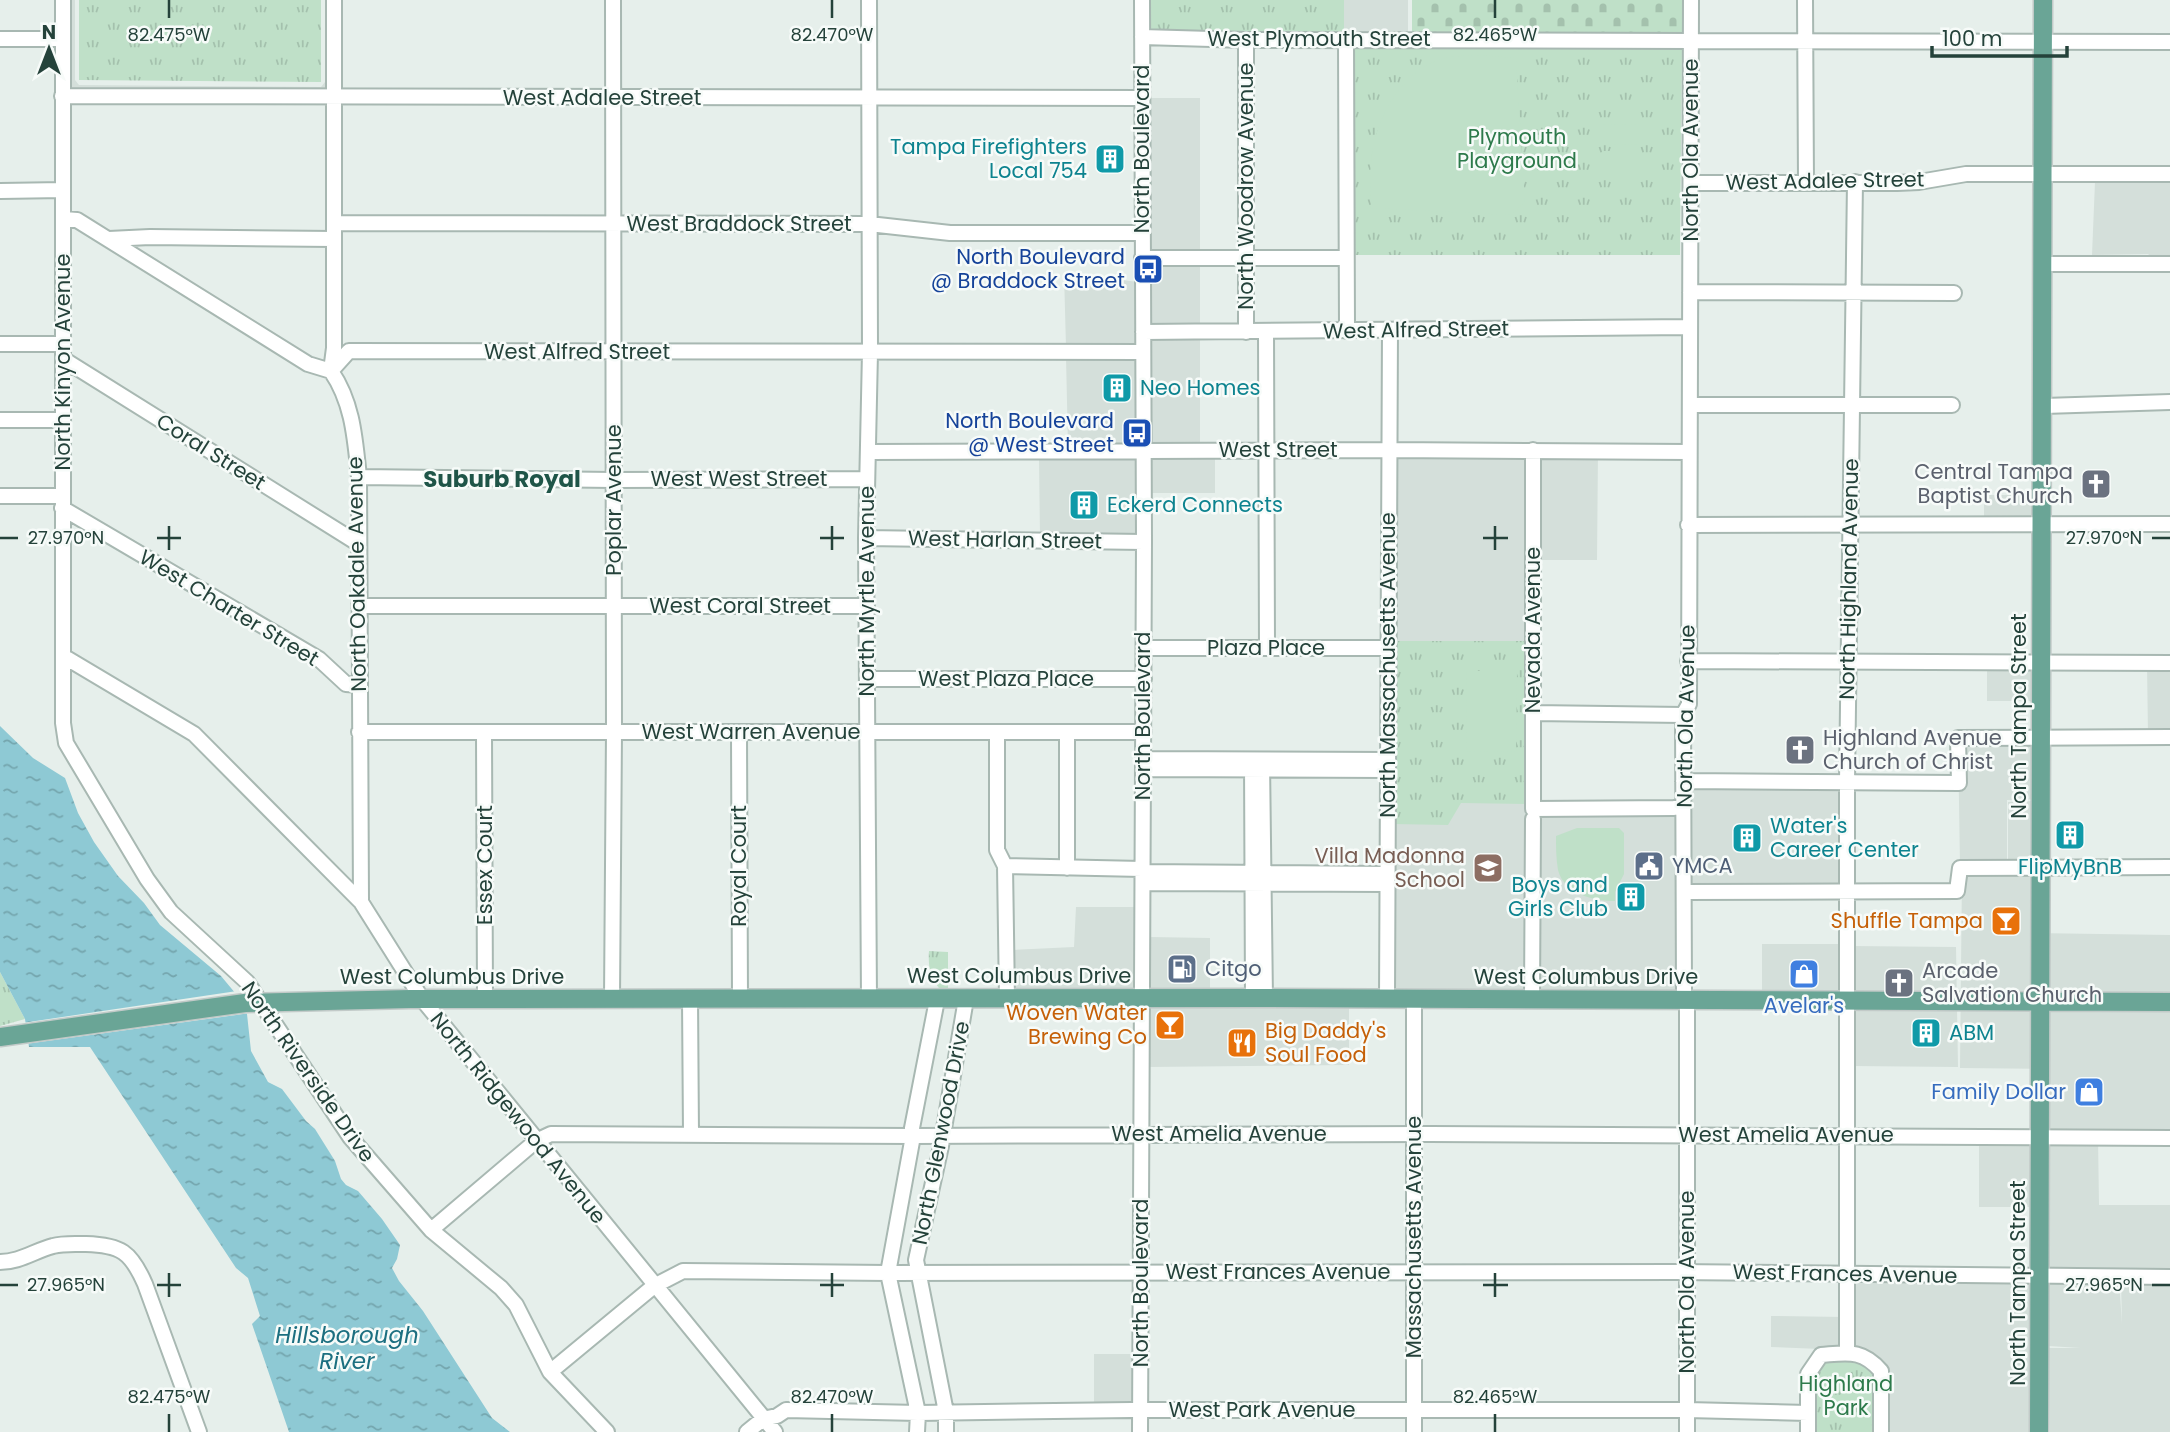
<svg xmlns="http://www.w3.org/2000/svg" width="2170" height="1432" font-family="Poppins,sans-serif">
<defs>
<pattern id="cemetery-stones" width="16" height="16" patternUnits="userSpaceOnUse" patternTransform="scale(1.75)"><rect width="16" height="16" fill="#bfe0c8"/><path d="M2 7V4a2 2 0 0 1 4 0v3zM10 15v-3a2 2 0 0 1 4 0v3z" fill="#a4c1ad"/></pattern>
<pattern id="park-tufts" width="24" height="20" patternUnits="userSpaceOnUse" patternTransform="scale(1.75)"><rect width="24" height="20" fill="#bfe0c8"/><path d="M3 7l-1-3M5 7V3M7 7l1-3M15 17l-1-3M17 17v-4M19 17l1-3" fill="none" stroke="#a4c1ad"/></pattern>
<pattern id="water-ripples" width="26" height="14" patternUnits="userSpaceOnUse" patternTransform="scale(1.75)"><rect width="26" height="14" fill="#8ec9d4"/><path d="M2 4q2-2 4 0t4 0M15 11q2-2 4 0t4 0" fill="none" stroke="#74a5ad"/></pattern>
</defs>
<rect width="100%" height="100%" fill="#e6efeb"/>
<path fill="#d4dfda" d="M68,0H75V80L79,85L321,87L325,82V0H330V92L67,91Z
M1344,0H1408V34L1344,33Z
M1146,98H1200V252H1147Z
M2170,181V259H2154L2148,254L2092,255L2095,182Z
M1147,263H1200V327H1147Z
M1064,273L1138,282V347H1066Z
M1200,337V446H1148L1147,338Z
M1066,357H1138L1139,446H1068Z
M1598,452L1597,560H1534L1531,804L1679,813L1678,997L1393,996L1394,454Z
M1151,455H1215V493H1151Z
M1139,456V537L1040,536L1039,458Z
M1984,495H2041V524H1984Z
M2041,663V701H1987V665Z
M2147,664H2170V735H2148Z
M2040,737L2038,799L2007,800V866H1960L1958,738Z
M1684,782L1845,784V890L1685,888Z
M2032,801V933L2170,935V1135L2048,1134L2047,1069L1960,1068L1962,873L2008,872V802Z
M1076,907H1138L1137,993L1012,994L1011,950L1074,947Z
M1150,937L1210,938V1003L1349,1004V1065L1148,1067Z
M1762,944H1845V999H1762Z
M1851,946L1956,947L1958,1067L1853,1066Z
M1979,1137L2098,1138L2099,1205H2170V1276L2040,1273L2041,1207H1979Z
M1847,1275L2038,1276L2037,1432H1884L1847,1350Z
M2048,1278L2119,1280L2122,1324L2121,1279L2170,1281V1432H2050L2049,1348H2080L2049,1346Z
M1771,1316L1844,1317V1350L1771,1347Z
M1094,1354H1138V1408H1094Z"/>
<path fill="url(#cemetery-stones)" d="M1412,0H1684L1685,32L1682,35L1412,33Z"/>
<path fill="url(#park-tufts)" d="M79,0H321V82L79,80Z
M1146,0H1344V33L1246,35L1146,32Z
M1682,44L1680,255H1352L1351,53L1355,46Z
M1393,641H1533L1531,804L1461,803L1448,825L1392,824Z
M929,951L948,952V989H940C930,978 928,967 929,951Z
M0,972L25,1019L0,1026Z
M1858,1360L1876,1373L1879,1432H1814V1374L1827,1361Z"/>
<path fill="#bfe0c8" d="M1480,55L1516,58L1525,202L1511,215L1371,208C1370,187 1369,164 1374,143C1382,108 1406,70 1442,59C1454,55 1467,56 1480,55Z
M1603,124L1637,125V145L1603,144Z
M1603,151H1637V171H1603Z
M1467,671H1517L1516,752L1466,751Z
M1577,828H1619L1624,833V874L1615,892V901C1594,901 1564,894 1558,870C1556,859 1556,847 1556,836Z"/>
<path fill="url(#water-ripples)" d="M0,726L33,758L65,778L78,813L94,842L118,876L144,903L160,925L221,976L236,994L247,1014L251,1051L268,1082L282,1089L306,1121L315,1129L335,1161L341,1179L346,1185L358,1191L382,1219L400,1245L397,1259L392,1268L399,1281L423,1311L492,1418L510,1432H289L252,1324L260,1316L248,1278L236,1268L90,1047H29L25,1019L0,972Z"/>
<path fill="#e6efeb" d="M237,991L251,1013L25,1044L22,1023Z"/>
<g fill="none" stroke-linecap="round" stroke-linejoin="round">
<g stroke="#a8b8b2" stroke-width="18">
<path id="minor" d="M63,0V723L66,743L147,879L171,912L247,982L350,1137L431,1230L501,1288L516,1305L550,1372L607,1432
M334,0V348L331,371C353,403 355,439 359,477L361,902
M869,0L870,352L866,538L869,999
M1805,0L1806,183
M1142,37L1246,40L2170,42
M0,39H62
M1346,39L1347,331
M1246,40V332
M62,96L1142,98
M1691,183H1897L1919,182L1966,174H2170
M0,191L63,190
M64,219L77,220L308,364L331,371L349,351L1143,352
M334,223L869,224L950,233H1143
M109,239L150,237L334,239
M1142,258H1346
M2043,264H2170
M1690,292L1954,293
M1266,331L1267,648
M1143,332L1689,327
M0,344H63
M63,359L359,544
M1690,405H1952
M2044,406L2170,402
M0,420H62
M1533,450V809L1674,808L1684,806
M868,452L1389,450L1689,452
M359,477L614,480L867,479
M0,496H63
M62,508L319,659L346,684L359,685
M1688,525L2170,524
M866,538L1144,542
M359,606H867
M1144,648H1388
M63,656L194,734L361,902L422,999L775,1432
M1688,661L2170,663
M868,679H1144
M1533,713L1683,715
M359,732H1144
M484,732L485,998
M739,732L740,999
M997,733V850L1005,866L1007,999
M1144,759L1388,760
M1252,760L1253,998
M1262,762L1265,998
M1144,769L1388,770
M1683,781L1959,783L1958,738L2170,737
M1005,866L1142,869
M1067,868V733
M1142,872L1388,874
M1143,883L1388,884
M1685,892L1957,891L1960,868L2170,867
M612,999L614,732L613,0
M690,999L691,1134
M1387,999L1390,330
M1532,999L1533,819
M431,1230L536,1141L551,1134L913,1136L1430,1134L2170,1138
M0,1262C20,1262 34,1251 53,1246C63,1243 76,1244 86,1244C121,1245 131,1252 145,1284L199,1432
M1847,1353V782L1855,182
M550,1372L654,1286L683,1271L888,1273L1675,1272L2170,1277
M747,1432L763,1419L777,1416L786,1410L918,1413L1131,1410H1687L1808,1413
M917,1432L918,1413L888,1273L913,1136L912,1128L937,1000
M946,1432V1412L916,1260L941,1146L966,999
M1140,1432L1144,542L1142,0
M1414,1432V999
M1687,1432V1009L1684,992L1683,715L1689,704L1691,0
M1808,1432V1374L1821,1355C1848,1353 1862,1349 1881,1371V1432"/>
</g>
<g stroke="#c2cac8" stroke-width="21">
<path id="major" d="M0,1037L245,1003L410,999L1265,998L2170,1002
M2039,1432L2043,0"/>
</g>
<use href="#minor" stroke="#fff" stroke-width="14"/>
<use href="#major" stroke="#6aa596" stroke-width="18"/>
</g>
<path fill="none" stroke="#24423a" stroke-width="2.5" d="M169,0V18M832,0V18M1495,0V18M169,526V550M832,526V550M1495,526V550M0,538H18M157,538H181M820,538H844M1483,538H1508M2152,538H2170M169,1273V1297M832,1273V1297M1495,1273V1297M0,1285H18M157,1285H181M820,1285H844M1483,1285H1508M2152,1285H2170M169,1414V1432M832,1414V1432M1495,1414V1432"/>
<defs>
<g id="building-square" transform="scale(1.575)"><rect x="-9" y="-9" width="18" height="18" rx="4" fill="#0f9aa8" stroke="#f7fbf9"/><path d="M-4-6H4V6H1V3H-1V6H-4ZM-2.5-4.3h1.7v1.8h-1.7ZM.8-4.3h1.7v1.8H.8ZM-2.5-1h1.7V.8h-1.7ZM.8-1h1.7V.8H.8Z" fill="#fff"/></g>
<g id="bus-square" transform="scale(1.575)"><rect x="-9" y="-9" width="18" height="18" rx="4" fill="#1a4fb4" stroke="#f7fbf9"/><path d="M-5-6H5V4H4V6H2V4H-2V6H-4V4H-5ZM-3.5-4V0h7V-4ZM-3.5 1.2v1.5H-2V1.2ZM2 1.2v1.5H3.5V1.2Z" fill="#fff"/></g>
<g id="church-square" transform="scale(1.575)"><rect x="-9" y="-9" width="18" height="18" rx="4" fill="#6b7280" stroke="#f7fbf9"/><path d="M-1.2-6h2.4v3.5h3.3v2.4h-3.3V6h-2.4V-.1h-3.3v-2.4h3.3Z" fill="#fff"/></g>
<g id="civic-square" transform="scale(1.575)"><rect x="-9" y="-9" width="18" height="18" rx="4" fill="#5c6f8a" stroke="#f7fbf9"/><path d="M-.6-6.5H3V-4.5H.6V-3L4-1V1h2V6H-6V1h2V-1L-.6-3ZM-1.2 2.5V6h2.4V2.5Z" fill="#fff"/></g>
<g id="school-square" transform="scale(1.575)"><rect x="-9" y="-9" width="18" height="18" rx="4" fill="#8d6e63" stroke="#f7fbf9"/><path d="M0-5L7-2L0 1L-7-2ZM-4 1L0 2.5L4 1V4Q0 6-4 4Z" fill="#fff"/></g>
<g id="bar-square" transform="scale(1.575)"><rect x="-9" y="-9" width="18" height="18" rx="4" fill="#e8710a" stroke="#f7fbf9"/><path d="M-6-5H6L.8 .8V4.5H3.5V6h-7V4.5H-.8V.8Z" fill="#fff"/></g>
<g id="fuel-square" transform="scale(1.575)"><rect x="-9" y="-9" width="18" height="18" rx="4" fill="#5c6f8a" stroke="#f7fbf9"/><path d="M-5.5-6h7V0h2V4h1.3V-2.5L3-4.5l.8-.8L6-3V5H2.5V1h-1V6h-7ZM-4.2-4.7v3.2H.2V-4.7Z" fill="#fff"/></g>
<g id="shop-square" transform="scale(1.575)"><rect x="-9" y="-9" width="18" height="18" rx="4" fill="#3f7fe0" stroke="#f7fbf9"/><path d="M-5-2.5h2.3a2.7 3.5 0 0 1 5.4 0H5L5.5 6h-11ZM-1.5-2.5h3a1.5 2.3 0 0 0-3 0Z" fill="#fff"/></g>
<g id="restaurant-square" transform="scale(1.575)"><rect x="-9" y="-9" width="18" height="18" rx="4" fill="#e8710a" stroke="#f7fbf9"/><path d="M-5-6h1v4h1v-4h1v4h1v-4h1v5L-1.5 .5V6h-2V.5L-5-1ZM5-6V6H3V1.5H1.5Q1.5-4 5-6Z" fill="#fff"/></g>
</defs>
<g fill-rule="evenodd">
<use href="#building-square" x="1110" y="159"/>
<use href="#bus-square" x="1148" y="269"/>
<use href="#building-square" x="1117" y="388"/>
<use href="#bus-square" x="1137" y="433"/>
<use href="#church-square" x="2096" y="484"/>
<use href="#building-square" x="1084" y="505"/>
<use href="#church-square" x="1800" y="750"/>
<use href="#building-square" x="2070" y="835"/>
<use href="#building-square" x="1747" y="838"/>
<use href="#civic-square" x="1649" y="866"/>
<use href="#school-square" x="1488" y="868"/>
<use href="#building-square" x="1631" y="897"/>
<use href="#bar-square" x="2006" y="921"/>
<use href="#fuel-square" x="1182" y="969"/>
<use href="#shop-square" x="1804" y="974"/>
<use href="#church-square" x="1899" y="983"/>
<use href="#bar-square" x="1170" y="1025"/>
<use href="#building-square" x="1926" y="1033"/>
<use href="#restaurant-square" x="1242" y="1043"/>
<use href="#shop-square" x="2089" y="1092"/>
</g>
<g text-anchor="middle" stroke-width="5" stroke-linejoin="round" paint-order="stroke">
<g font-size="21" fill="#24423a" stroke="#f7fbf9">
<text x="1319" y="46">West Plymouth Street</text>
<text x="602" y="105">West Adalee Street</text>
<text transform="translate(1142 149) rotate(-90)" y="7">North Boulevard</text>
<text transform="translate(1691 150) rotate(-90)" y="7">North Ola Avenue</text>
<text transform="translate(1825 181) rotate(-1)" y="7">West Adalee Street</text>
<text transform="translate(1246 186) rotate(-90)" y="7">North Woodrow Avenue</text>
<text x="739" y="231">West Braddock Street</text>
<text transform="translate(1416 330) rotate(-1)" y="7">West Alfred Street</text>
<text x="577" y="359">West Alfred Street</text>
<text transform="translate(63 362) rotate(-90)" y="7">North Kinyon Avenue</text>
<text x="1278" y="457">West Street</text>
<text transform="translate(211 452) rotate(32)" y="7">Coral Street</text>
<text x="739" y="486">West West Street</text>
<text transform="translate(614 500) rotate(-90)" y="7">Poplar Avenue</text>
<text transform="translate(1005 540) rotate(1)" y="7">West Harlan Street</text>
<text transform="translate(357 574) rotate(-91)" y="7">North Oakdale Avenue</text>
<text transform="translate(1849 579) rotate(-89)" y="7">North Highland Avenue</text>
<text transform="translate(867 591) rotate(-90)" y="7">North Myrtle Avenue</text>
<text x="740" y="613">West Coral Street</text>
<text transform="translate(229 608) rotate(31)" y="7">West Charter Street</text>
<text transform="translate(1533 630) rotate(-90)" y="7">Nevada Avenue</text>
<text x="1266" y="655">Plaza Place</text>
<text transform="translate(1388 665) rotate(-90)" y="7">North Massachusetts Avenue</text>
<text x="1006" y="686">West Plaza Place</text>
<text transform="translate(1143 716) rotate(-90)" y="7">North Boulevard</text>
<text transform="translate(1686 716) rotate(-89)" y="7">North Ola Avenue</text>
<text transform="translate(2019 716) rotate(-90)" y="7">North Tampa Street</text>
<text x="751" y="739">West Warren Avenue</text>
<text transform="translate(485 865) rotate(-90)" y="7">Essex Court</text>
<text transform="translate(739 866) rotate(-90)" y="7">Royal Court</text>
<text x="1019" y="983">West Columbus Drive</text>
<text x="452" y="984">West Columbus Drive</text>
<text x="1586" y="984">West Columbus Drive</text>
<text transform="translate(308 1072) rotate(55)" y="7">North Riverside Drive</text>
<text transform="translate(518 1118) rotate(51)" y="7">North Ridgewood Avenue</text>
<text transform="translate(941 1133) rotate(-79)" y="7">North Glenwood Drive</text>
<text x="1219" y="1141">West Amelia Avenue</text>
<text x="1786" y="1142">West Amelia Avenue</text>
<text transform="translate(1414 1237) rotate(-90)" y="7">Massachusetts Avenue</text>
<text x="1278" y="1279">West Frances Avenue</text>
<text transform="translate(1845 1274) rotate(1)" y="7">West Frances Avenue</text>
<text transform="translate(1687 1282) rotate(-90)" y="7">North Ola Avenue</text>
<text transform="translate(1141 1283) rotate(-90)" y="7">North Boulevard</text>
<text transform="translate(2018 1283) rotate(-90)" y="7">North Tampa Street</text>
<text x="1262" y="1417">West Park Avenue</text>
</g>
<g font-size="21" fill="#2d7a4b" stroke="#f7fbf9">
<text x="1517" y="144">Plymouth<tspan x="1517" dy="24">Playground</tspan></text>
<text x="1846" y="1391">Highland<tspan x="1846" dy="24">Park</tspan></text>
</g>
<g font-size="21" fill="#0d838f" stroke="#f7fbf9" text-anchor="start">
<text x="1087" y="154" text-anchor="end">Tampa Firefighters<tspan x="1087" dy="24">Local 754</tspan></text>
<text x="1140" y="395">Neo Homes</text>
<text x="1107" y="512">Eckerd Connects</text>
<text x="1770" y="833">Water's<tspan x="1770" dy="24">Career Center</tspan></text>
<text x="2070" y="874" text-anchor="middle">FlipMyBnB</text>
<text x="1608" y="892" text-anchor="end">Boys and<tspan x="1608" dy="24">Girls Club</tspan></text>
<text x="1949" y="1040">ABM</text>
</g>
<g font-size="21" fill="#164399" stroke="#f7fbf9" text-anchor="end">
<text x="1125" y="264">North Boulevard<tspan x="1125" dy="24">@ Braddock Street</tspan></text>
<text x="1114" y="428">North Boulevard<tspan x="1114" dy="24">@ West Street</tspan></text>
</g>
<g font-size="21" fill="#5b616d" stroke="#f7fbf9" text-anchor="start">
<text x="2073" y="479" text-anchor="end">Central Tampa<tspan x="2073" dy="24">Baptist Church</tspan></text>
<text x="1823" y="745">Highland Avenue<tspan x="1823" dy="24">Church of Christ</tspan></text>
<text x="1922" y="978">Arcade<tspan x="1922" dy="24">Salvation Church</tspan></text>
</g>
<g font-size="21" fill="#785e54" stroke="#f7fbf9" text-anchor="end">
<text x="1465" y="863">Villa Madonna<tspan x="1465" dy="24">School</tspan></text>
</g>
<g font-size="21" fill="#4e5e75" stroke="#f7fbf9" text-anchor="start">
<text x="1672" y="873">YMCA</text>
<text x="1205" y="976">Citgo</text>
</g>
<g font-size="21" fill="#c56008" stroke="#f7fbf9" text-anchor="end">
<text x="1983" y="928">Shuffle Tampa</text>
<text x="1147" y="1020">Woven Water<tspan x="1147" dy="24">Brewing Co</tspan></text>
<text x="1265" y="1038" text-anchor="start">Big Daddy's<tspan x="1265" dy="24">Soul Food</tspan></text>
</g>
<g font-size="21" fill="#366cbe" stroke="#f7fbf9">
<text x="1804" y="1013">Avelar's</text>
<text x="2066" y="1099" text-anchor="end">Family Dollar</text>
</g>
<g font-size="23" font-weight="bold" fill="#1f5548" stroke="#f7fbf9">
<text x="502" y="487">Suburb Royal</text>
</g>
<g font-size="23" font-style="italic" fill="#1c6f80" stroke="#f7fbf9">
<text x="347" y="1343">Hillsborough<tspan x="347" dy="26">River</tspan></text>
</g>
</g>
<g font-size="18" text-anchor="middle" fill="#24423a" stroke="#f7fbf9" stroke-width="5" stroke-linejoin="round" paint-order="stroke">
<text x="169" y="41">82.475°W</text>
<text x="832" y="41">82.470°W</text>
<text x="1495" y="41">82.465°W</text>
<text x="66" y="544">27.970°N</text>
<text x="2104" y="544">27.970°N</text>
<text x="66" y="1291">27.965°N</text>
<text x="2104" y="1291">27.965°N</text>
<text x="169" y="1403">82.475°W</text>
<text x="832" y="1403">82.470°W</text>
<text x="1495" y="1403">82.465°W</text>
</g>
<g transform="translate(49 49)" stroke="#f7fbf9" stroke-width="5" paint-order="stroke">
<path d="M0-5L12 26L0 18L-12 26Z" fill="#24423a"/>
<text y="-10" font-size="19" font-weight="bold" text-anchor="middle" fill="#24423a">N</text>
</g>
<path d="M1932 46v10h135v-10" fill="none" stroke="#24423a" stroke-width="3.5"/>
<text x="1942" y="46" font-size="21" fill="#24423a" stroke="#f7fbf9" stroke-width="5" paint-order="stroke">100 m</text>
</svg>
